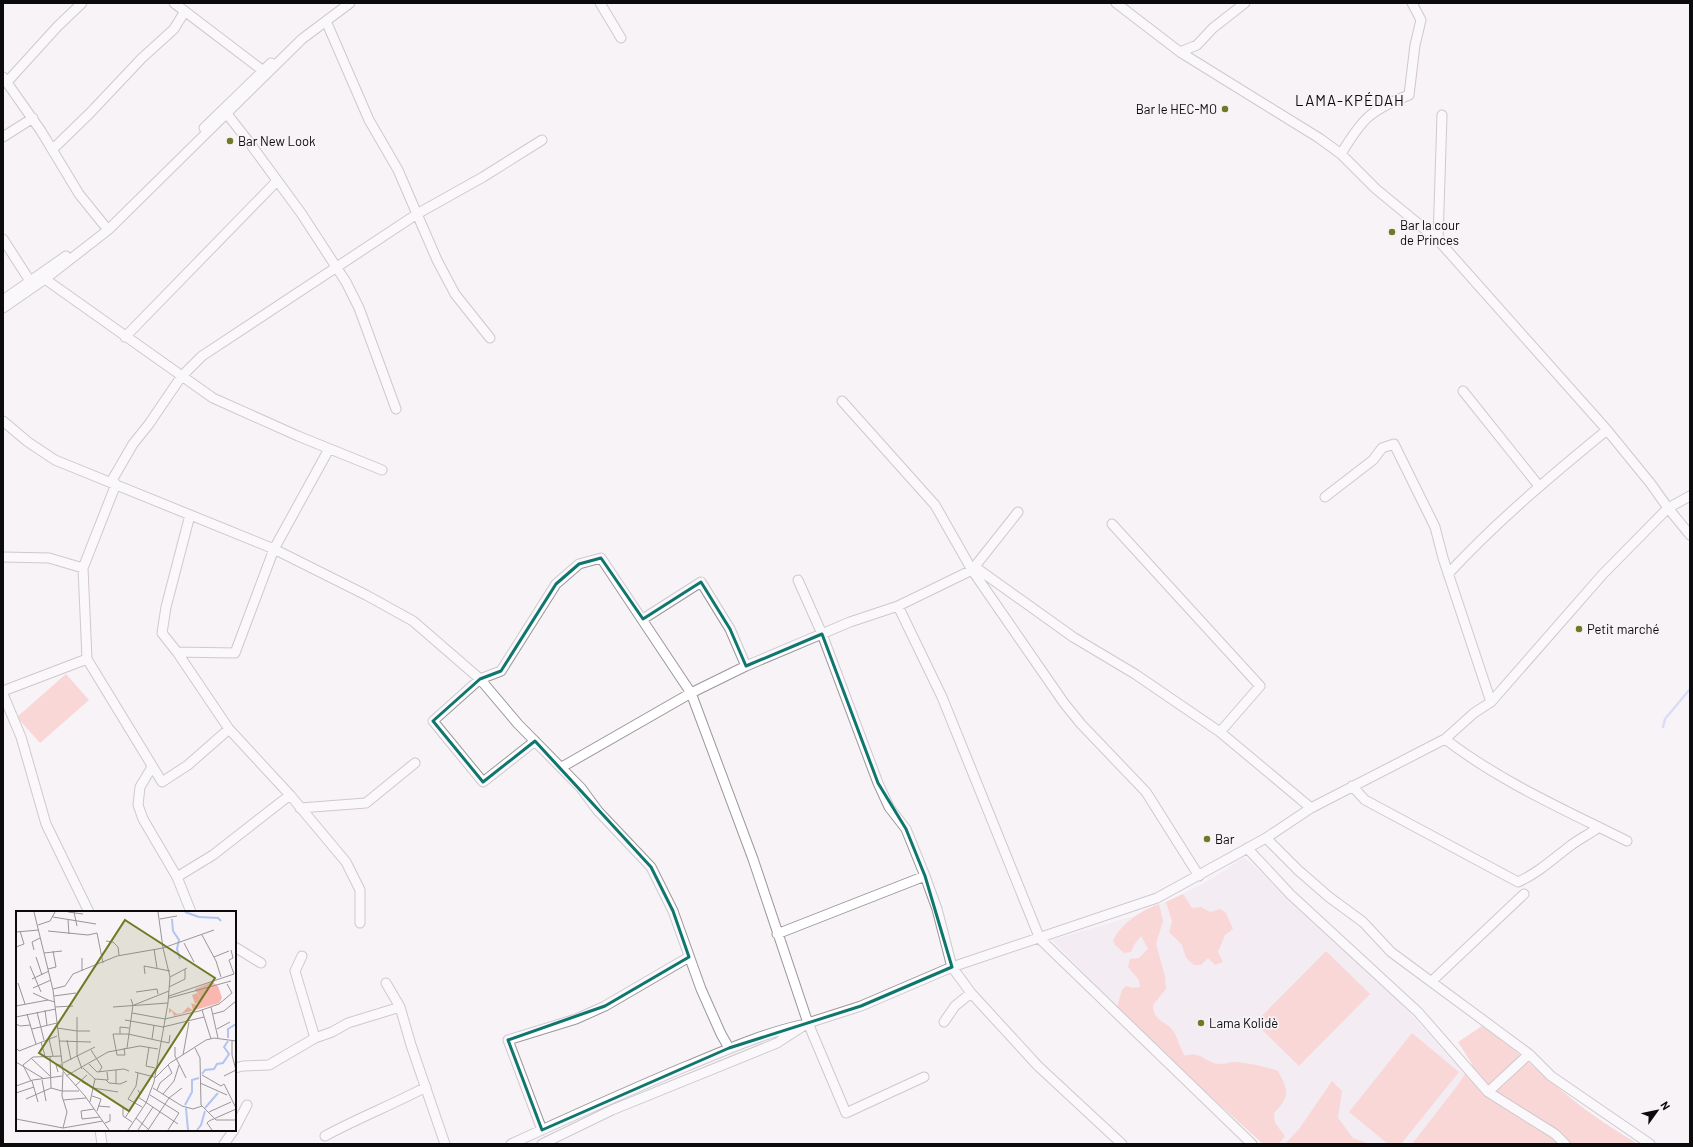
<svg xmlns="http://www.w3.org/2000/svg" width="1693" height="1147" font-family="Barlow,sans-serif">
<rect width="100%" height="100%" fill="#f7f3f7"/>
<path fill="#eee4ed" d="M1244,857L1392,993L1451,1059L1547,1144H1263L1150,1041L1052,940L1134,916L1183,894L1213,878Z"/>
<path fill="#fab7af" d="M66,674L89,700L40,743L17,717Z
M1183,894L1192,908L1201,907L1210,912L1220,909L1226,913L1233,929L1225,935L1218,952L1223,962L1215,965L1208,958L1201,965H1194L1186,958L1182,945L1169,932L1172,921L1166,902Z
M1159,904L1163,921L1156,944L1165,976L1166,989L1153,1005C1154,1023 1166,1020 1174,1032C1178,1039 1180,1048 1185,1056C1202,1050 1204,1063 1220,1064C1225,1064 1230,1062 1236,1062C1250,1063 1264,1066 1278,1071C1289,1091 1290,1096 1274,1113L1275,1123L1285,1136L1279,1144H1263L1150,1041L1117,1007L1122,990L1126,986L1133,988L1140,987L1139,980L1128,967L1130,959L1139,958L1148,949L1141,936L1134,945L1131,952L1124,953L1115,945L1113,940C1123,922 1140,911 1159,904Z
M1326,951L1370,994L1299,1066L1255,1023Z
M1482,1026C1515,1048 1541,1075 1572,1099C1593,1116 1615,1130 1638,1144H1412L1457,1086L1472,1064L1458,1042Z
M1412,1033L1459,1072L1401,1144H1388L1349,1112Z
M1332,1081L1342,1091L1338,1118L1353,1138L1370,1144H1285L1299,1129Z"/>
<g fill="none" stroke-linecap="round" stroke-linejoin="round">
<path stroke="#b3c4f1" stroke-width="2.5" d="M1663,727L1665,719L1690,689"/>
<g stroke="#9b979b" stroke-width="11">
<path id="street" d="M174,3L262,70
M600,3L621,38
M1180,52L1197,45L1213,28L1245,3
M3,77L41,131L79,194L104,225
M7,82L57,27L82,3
M227,114L249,142L301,213L346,282L359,308L396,409
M204,128L271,63
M3,137L33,118
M53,149L90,113L142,58L174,29L185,11
M1341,154C1362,119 1370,110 1409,95L1415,45L1421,20L1412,3
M3,239L30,281
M1438,240L1442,115
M45,279L213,398L298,436L382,470
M3,300L66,256
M3,308L45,279L108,230L302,39L350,3
M125,337L277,181
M490,338L455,294L437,260L417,214L483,177L542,140
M1463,391L1539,486
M842,401L935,505L972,570L1064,703L1081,724L1146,792L1199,876
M3,421L28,442L55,460L274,549L366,595L413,621L480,679L518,724L581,788L598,811L651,867L673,911L701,989L721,1034L729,1048
M111,482L133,444L149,424L181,377L202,356L417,214L398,170L369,120L326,21
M116,484L83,568L87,659L162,782L188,765L229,729
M1690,496L1668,508L1690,535
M1325,497L1373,460L1382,448L1394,444L1435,527L1443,558L1491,702
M190,515L166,607L162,633L177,652L229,729L290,795L346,862L360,890V923
M1112,524L1260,686L1220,732
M3,557L49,558L83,568
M975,567L1073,637L1135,674L1220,732L1311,808
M1448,574C1497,521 1552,475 1607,430
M798,580L822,634L878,783L889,807L906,829L925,876L937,909L952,967L971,993L1038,1066L1122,1144
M898,606L942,697L1040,939L1252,1144
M643,619L701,582L730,629L746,666
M177,652L235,653L274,549L329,449
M3,691L87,659
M3,694L21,737L46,824L89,912
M1445,739C1501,782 1565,810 1627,841
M535,741L483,782L433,721L480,679L501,671L556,584L579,564L601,558L691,693L753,859L808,1023L846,1113L924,1077
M152,767L140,787L138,805L143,819L177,877L191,912
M562,767L691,693L746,666L850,622L898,606L972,570L1018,512
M1352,786L1365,800L1518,882C1538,873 1553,859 1570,846C1579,839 1590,834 1599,827
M300,808L366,803L415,763
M1266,838L1298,870L1329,897L1363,922L1391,952L1529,1054L1551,1076L1650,1144
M1247,848L1291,895L1418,1012L1488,1092L1555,1134L1565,1144
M177,877L213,855L290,795
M777,934L925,876
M235,947L261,963
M302,956L295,971L315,1038
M1432,981L1524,894
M386,983L400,1007L411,1045L445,1144
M944,1022L955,1006L971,993
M235,1068L243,1066L269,1065L315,1038L332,1032L348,1023L400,1007
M1488,1092L1529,1054
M235,1128L247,1105
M100,1130L102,1144
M542,1130L508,1040L576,1019L605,1006L689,957
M325,1136C358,1118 392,1105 426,1087
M224,1144L234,1130
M511,1144C570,1117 627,1091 687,1066C724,1051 761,1034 801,1025
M542,1144L612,1110L777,1043L808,1023L861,1006L952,967L1157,898L1266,838L1311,808L1445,739L1474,713L1491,702L1603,574L1668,508L1651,484L1607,430L1438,240L1376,189L1341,154L1319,138L1180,52L1116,3"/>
</g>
<use href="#street" stroke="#fff" stroke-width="9"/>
</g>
<path d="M0 0H1693V1147H0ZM601,558L643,619L701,582L730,629L746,666L822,634L878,783L906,829L925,876L952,967L861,1006L729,1048L542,1130L508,1040L605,1006L689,957L673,911L651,867L535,741L483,782L433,721L480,679L501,671L556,584L579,564Z" fill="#f7f3f7" fill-opacity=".55" fill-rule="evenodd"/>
<path fill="none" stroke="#0f766e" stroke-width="3" stroke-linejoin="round" d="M601,558L643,619L701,582L730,629L746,666L822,634L878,783L906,829L925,876L952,967L861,1006L729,1048L542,1130L508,1040L605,1006L689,957L673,911L651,867L535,741L483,782L433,721L480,679L501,671L556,584L579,564Z"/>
<g fill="#707923" stroke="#f7f3f7" stroke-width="1.5">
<circle cx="1225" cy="109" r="4"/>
<circle cx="230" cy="141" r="4"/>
<circle cx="1392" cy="232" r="4"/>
<circle cx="1579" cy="629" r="4"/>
<circle cx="1207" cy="839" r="4"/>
<circle cx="1201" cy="1023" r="4"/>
</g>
<g text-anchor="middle" stroke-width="3.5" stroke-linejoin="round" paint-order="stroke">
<g font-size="13" fill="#0c0b0c" stroke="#f7f3f7" text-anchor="start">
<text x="1217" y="114" text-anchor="end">Bar le HEC-MO</text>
<text x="238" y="146">Bar New Look</text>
<text x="1400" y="230">Bar la cour<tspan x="1400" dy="15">de Princes</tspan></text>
<text x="1587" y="634">Petit marché</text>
<text x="1215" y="844">Bar</text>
<text x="1209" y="1028">Lama Kolidè</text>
</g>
<g font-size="15" letter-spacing="1" fill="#0c0b0c" stroke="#f7f3f7">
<text x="1350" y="106">LAMA-KPÉDAH</text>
</g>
</g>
<g transform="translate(16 911)">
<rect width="220" height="220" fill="#f7f3f7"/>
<path d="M196,71L202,75L206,87L203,92L158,105L156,100L153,102V97L161,103L166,102L172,96L177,99L175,92L181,94L183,91L179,93L176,84L181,82L185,90L181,81L179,80V78Z" fill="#fab7af"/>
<path fill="none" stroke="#b3c4f1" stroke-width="2" d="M169,1L183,6L202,7L205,10M156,8L157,20L163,29L161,38L164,48M212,127V118L220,113M186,163L189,159L198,158L201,153L207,152L213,143L208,136L212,130M169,194L176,181V169L183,167M170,197L172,219M189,197L202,182M181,219L185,214L189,200"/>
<path fill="none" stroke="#999699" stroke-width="1" d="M18,1L37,79L47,160L69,185L93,219M52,1L67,3M58,1L61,15M142,1L147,37L198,19M37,6L80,13M144,8L161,5M52,9L53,23M22,14L34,10L39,1M32,20L72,24L81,22L87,52M0,21L23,19M186,24L200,50L205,66M90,30L97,31L102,36L103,44M168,32L178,51M0,36L8,33L4,20M138,38L141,57M18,39L16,31L24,27M28,42L46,40M20,46L26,64M198,46L213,40M66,47V60M14,55L25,81M32,58L40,56L37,40M129,63L128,55L154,60M154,66L171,57M16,68L33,60M2,72L9,93M153,76L169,68V58M17,77L35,69M37,78L49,75L57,63L101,45L147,37L154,66L152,92L138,171L130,192L112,219M120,81L141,78L142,83M17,82L32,89M38,85L60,82M153,85L218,63L213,49L217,47L215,39M153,87L215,70M118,94L153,80M0,95L32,89L39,91M39,96L57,95M97,96L152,92M195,96L202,127M29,99L31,114M186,99L195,128M21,101L28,129M116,102L149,108L183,100L203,93L216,82L211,73M11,103L20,133M197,103L208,100L220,90M0,106L40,98M61,106V120H74M109,109L147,116L188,106M0,113L4,115L15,114M41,117L61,120V144L66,158M16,118L41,112M201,118L214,111M104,123V116L113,117M33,128L37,145M136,128L138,114M51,129L55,149M43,130L75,131M216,130V144L220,159M25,131L29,145M133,136L130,155L139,157M159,136V145L170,167M0,137L3,140L41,125M108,137L109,144H101L97,123H112L153,132L154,124M111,137L117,94L115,88M179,137L184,147L185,194L200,209H220M75,139L86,156L83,161M167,144L173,111M34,145L35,177L46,180H63M15,147L34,165M0,151L28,168M47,152L79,136M73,153L81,161L108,158L113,160M67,157L79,168L92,169L91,161M100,159V172M42,161L40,154H46M47,161L46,185L51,201L47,217M119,161L138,166M122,162L120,175L112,188L126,196M186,164L205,175L208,173L220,197M50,165L92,141L124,135L142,138M208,165L220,159M139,167L154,152L190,129L198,127L220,130M26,169L30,190M90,169L93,172L104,173L111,170M15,170L7,154L17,146L46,145M16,170L22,191M66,171L77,177L102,181M184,172L211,184M0,175L17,169L46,165M59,175L71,164M137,177L166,195L177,198L186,195M141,179L144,172L156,162L152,154M0,182L18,176M147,183L158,170L163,154M134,184L163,202L152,219M76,185L85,188L81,200M122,186L162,213M10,188L35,177M47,189L70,187M74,191L79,168M82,195L94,196M107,197V205L116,211M78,198L65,200L66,208L84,206M193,201L215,191M109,207L124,183L122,179M120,207L133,219M0,208L47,217L87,210M89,212L94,210V203M122,219L137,196M132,219L153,187L166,177M196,219L191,212L193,210L220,198"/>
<path fill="#707923" fill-opacity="0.15" stroke="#707923" stroke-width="2" d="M109,9L199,67L113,200L23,142Z"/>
<rect width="220" height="220" fill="none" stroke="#0c0b0c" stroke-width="2"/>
</g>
<rect width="1693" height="1147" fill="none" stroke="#0c0b0c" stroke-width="8"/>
<g transform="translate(1657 1111) rotate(57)" stroke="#f7f3f7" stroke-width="3" paint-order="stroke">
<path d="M0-3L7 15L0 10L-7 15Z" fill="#0c0b0c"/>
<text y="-6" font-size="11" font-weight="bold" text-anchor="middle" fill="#0c0b0c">N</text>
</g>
</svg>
